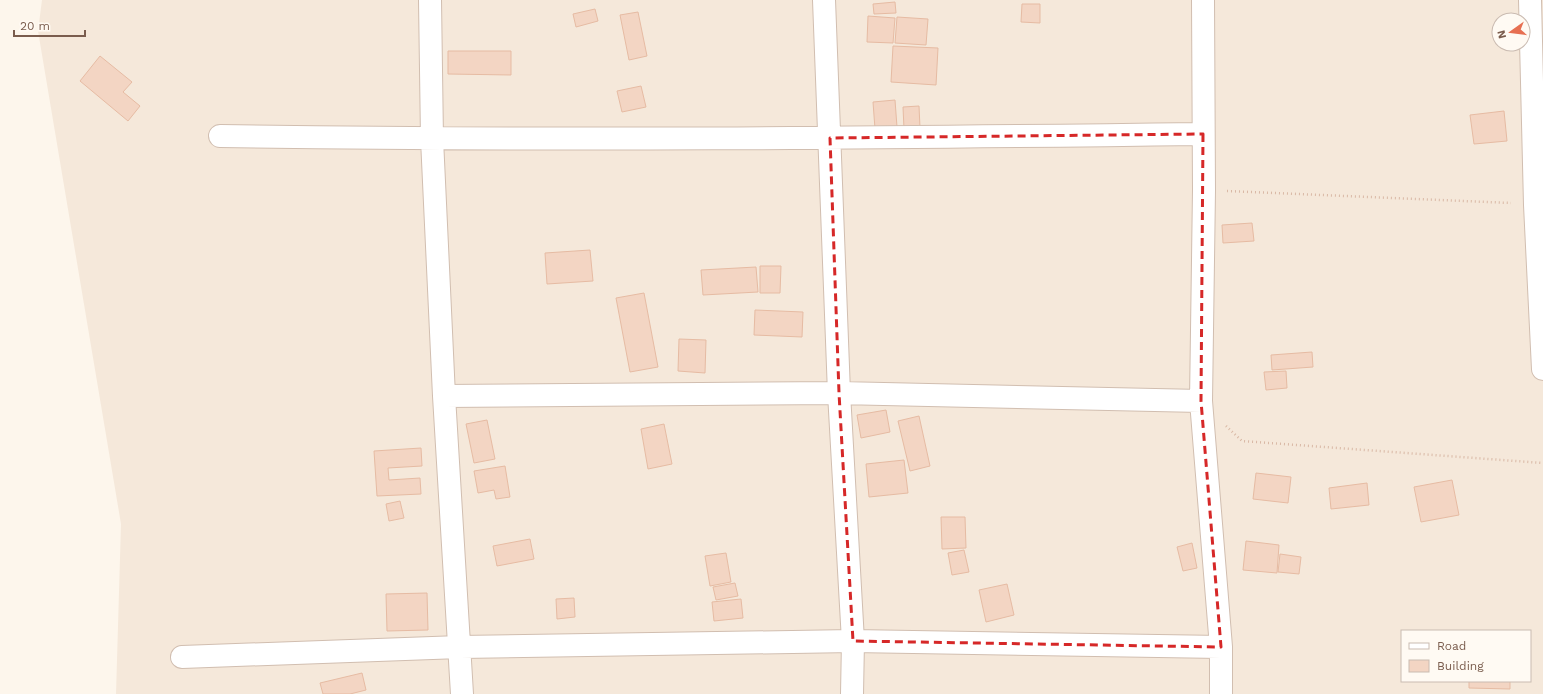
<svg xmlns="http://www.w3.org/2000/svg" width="1543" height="694" font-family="'Work Sans',sans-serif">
<rect width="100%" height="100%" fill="#fdf6ec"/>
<path fill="#f5e8da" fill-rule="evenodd" d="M42,0H1543V694H116L121,524L38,31ZM1499,20H1523V44H1499ZM1402,631H1530V681H1402Z"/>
<path fill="#f3d5c3" stroke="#e6bba3" d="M895,2L896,13L874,14L873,4Z
M1022,4H1040V23L1021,22Z
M595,9L598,21L576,27L573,14Z
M638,12L647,56L629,60L620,15Z
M868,16L895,18L893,43L867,42Z
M897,17L928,19L926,45L895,43Z
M893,46L938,48L936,85L891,82Z
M448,51H511V75L448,74Z
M100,56L132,82L123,92L140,106L128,121L80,81Z
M641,86L646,107L622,112L617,91Z
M895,100L897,127L875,129L873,102Z
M919,106L920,128L904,129L903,107Z
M1504,111L1507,141L1474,144L1470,115Z
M1252,223L1254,241L1223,243L1222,225Z
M590,250L593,281L547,284L545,253Z
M760,266H781L780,293H760Z
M756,267L758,292L703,295L701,270Z
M644,293L658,367L630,372L616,298Z
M755,310L803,312L802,337L754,335Z
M679,339L706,340L705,373L678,371Z
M1312,352L1313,367L1272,370L1271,355Z
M1286,371L1287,388L1266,390L1264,372Z
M886,410L890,432L861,438L857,415Z
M919,416L930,466L910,471L898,421Z
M487,420L495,459L474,463L466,424Z
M664,424L672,464L648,469L641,429Z
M421,448L422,466L388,468L389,480L420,478L421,494L377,496L374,451Z
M904,460L908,493L869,497L866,464Z
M505,466L510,497L496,499L494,490L478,493L474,471Z
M1256,473L1291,477L1288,503L1253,499Z
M1452,480L1459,515L1421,522L1414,487Z
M1367,483L1369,505L1331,509L1329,488Z
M400,501L404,518L389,521L386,504Z
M941,517H965L966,548L942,549Z
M530,539L534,559L497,566L493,546Z
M1246,541L1279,545L1277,573L1243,570Z
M1192,543L1197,568L1183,571L1177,547Z
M964,550L969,572L952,575L948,553Z
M726,553L731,582L710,586L705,556Z
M1280,554L1301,557L1299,574L1278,572Z
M735,583L738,596L716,600L713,587Z
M1007,584L1014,615L986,622L979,590Z
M427,593L428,630L387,631L386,594Z
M574,598L575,617L557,619L556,599Z
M741,599L743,618L714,621L712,602Z
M362,673L366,690L350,694H323L320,683Z
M1469,681H1510V689L1469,688Z"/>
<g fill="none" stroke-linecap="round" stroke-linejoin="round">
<g stroke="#d1beb0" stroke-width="24">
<path id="minor" d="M430,0L432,139L444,396L462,694
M824,0L839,393L853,641L852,694
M1203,0L1204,190L1201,401L1221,647V694
M1530,0L1535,205L1543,369
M220,136C548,141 875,138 1203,134
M444,396L839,393L1201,401
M182,657L460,647L853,641L1221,647"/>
</g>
<path stroke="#d9b8a5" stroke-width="2.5" stroke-dasharray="1 3" stroke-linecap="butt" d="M1227,191L1511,203
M1226,426L1242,441L1543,463"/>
<use href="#minor" stroke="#fff" stroke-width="22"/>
</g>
<path fill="none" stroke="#d62828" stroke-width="3" stroke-dasharray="8 5" stroke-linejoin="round" d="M1203,134L1201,401L1221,647L853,641L839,393L830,138Z"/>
<rect x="1401" y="630" width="130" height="52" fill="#fffaf3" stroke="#cabbb1"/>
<rect x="1409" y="643" width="20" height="6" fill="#ffffff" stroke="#cabbb1"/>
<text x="1437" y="650" font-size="12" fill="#7a5c4d">Road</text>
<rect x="1409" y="660" width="20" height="12" fill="#f3d5c3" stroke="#cabbb1"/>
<text x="1437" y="670" font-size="12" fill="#7a5c4d">Building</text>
<g transform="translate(1511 32) rotate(256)"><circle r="19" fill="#fffaf3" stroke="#cabbb1"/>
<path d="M0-3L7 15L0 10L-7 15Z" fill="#e76f51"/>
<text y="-6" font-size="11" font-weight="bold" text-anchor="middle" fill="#7a5c4d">N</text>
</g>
<path d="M14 30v6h71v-6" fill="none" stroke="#7a5c4d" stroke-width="2"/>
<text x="20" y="30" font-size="12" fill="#7a5c4d" stroke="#fffaf3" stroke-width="3" paint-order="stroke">20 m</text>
</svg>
